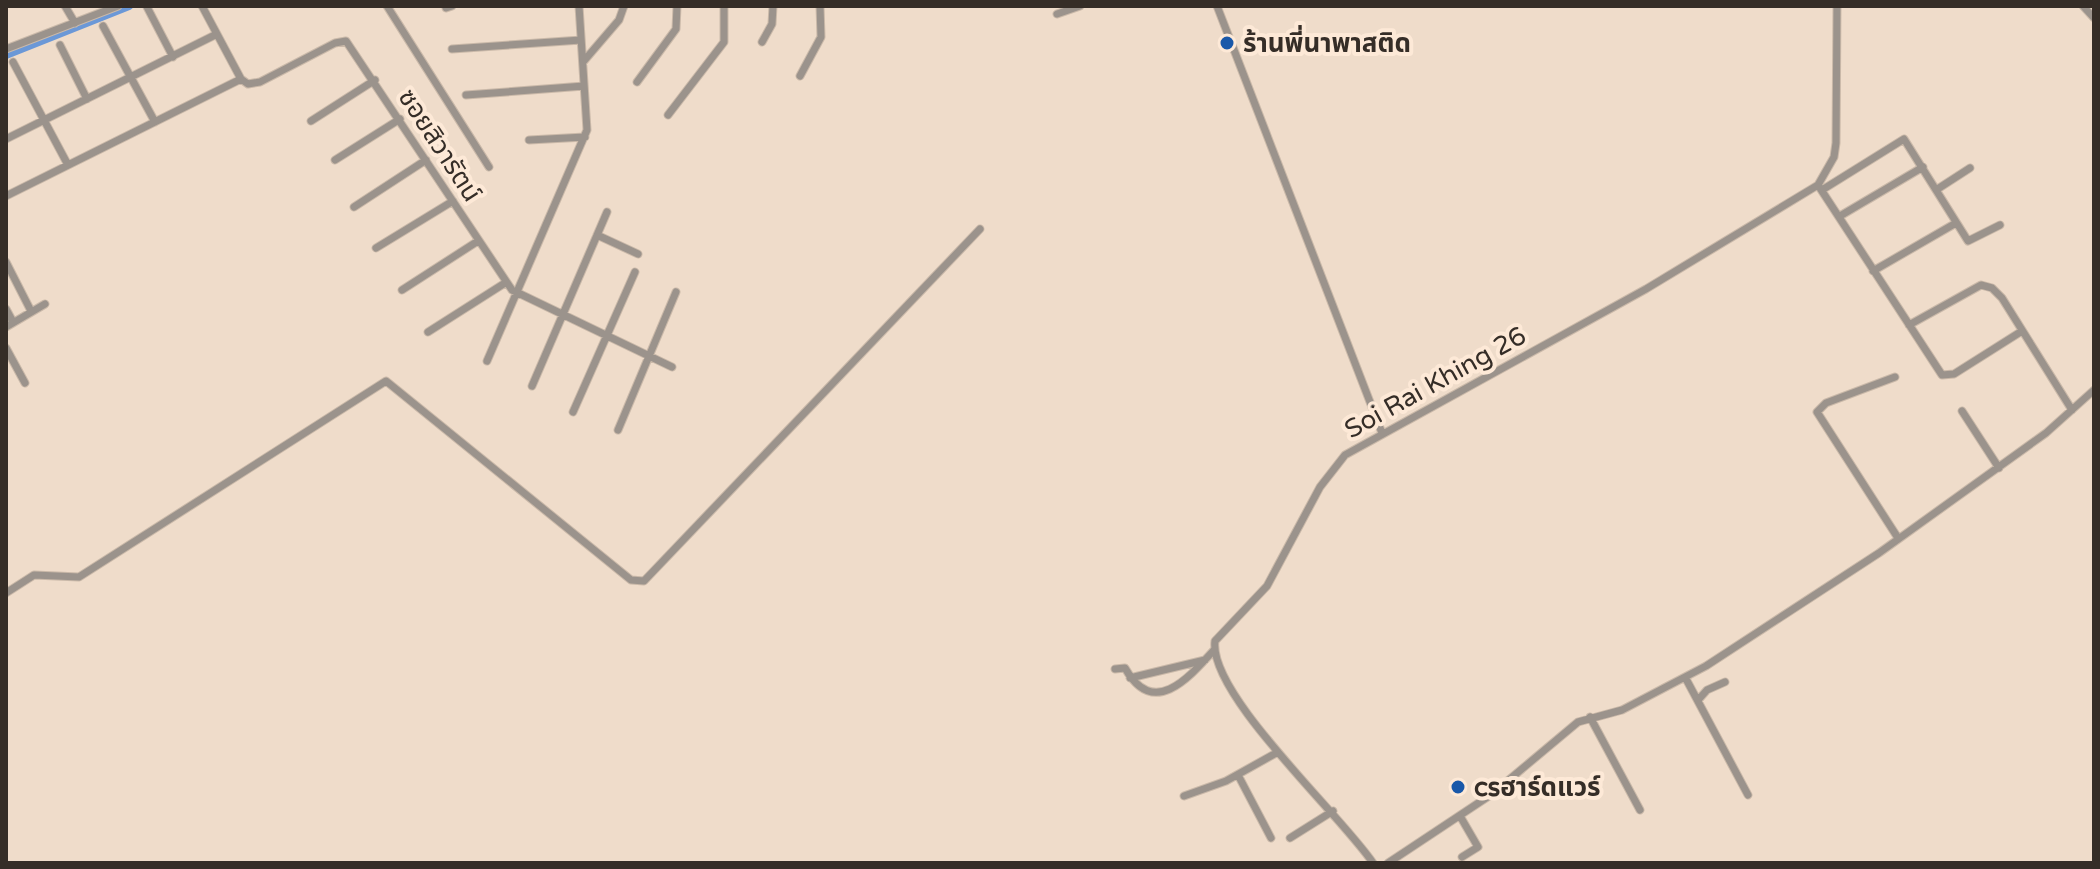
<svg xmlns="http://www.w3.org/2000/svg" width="2100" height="869" font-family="'Varela Round','Noto Sans Thai',sans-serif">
<rect width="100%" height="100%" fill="#efdcca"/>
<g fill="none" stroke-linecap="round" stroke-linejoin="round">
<path stroke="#6b98d7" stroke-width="8" d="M6,55L129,6"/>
<g stroke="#cab9a9" stroke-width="9">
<path id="minor" d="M65,6L75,23
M202,6L241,79L248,84L260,82L335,43L346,41L512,290L672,367
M387,6L489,167
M1217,6L1382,433
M2083,6L2094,18
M147,7L173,57
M446,8L452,6
M1057,14L1080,6
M103,26L155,122
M762,42L772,24L773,6
M60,45L87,99
M6,49L118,6
M452,49L581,40
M13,62L68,165
M583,62L619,20L624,6
M800,76L821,37L820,6
M637,82L676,29L677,6
M466,95L584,86
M668,115L724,42V6
M311,121L375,80
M6,139L217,34
M529,140L585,137
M335,160L400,119
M1818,185L1942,375L1954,374L2022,331
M1822,190L1904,139L1968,241L2000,225
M1936,190L1970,168
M6,196L241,79
M354,207L426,160
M1840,216L1923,167
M597,235L638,254
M376,248L453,201
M6,262L31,311
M1873,271L1956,223
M402,290L478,241
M6,309L13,322
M1909,325L1981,285L1992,288L2002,298L2072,410
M6,327L45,304
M428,332L505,283
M6,348L25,383
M487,361L587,130L579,6
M1895,377L1826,403L1817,412L1898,538
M532,386L607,212
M1962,411L1999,468
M573,412L635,272
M618,430L676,292
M6,593L34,575L79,577L386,381L631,580L644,581L980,229
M1115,669L1125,668C1153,718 1187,680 1214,650
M1685,677L1748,795
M1130,678L1205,660
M1699,699L1707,690L1725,682
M1590,717L1640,810
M1238,775L1271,838
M1184,796L1226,781L1278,752
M1460,816L1478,847L1462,857
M1290,838L1333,811
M1373,863C1341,815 1208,694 1215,641L1267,586L1320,487L1345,455L1646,289L1818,185L1834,157L1836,143L1837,6
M1388,863L1492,794L1578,722L1622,710L1706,666L1879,553L2046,433L2094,390"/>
</g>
<use href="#minor" stroke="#9b938c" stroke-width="7"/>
</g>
<g fill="#1958a9" stroke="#fde9d7" stroke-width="3">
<circle cx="1227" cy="43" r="8"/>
<circle cx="1458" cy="787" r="8"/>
</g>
<g text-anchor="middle" stroke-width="8" stroke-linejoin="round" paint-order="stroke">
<g font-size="26" font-weight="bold" fill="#352d27" stroke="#fde9d7" text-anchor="start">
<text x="1243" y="52">ร้านพี่นาพาสติด</text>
<text x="1474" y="796">csฮาร์ดแวร์</text>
</g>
<g font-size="26" fill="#352d27" stroke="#fde9d7">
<text transform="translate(440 145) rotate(57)" y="9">ซอยสิวารัตน์</text>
<text transform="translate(1435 382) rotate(-29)" y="9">Soi Rai Khing 26</text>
</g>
</g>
<rect width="2100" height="869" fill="none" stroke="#352d27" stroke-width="16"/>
</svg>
